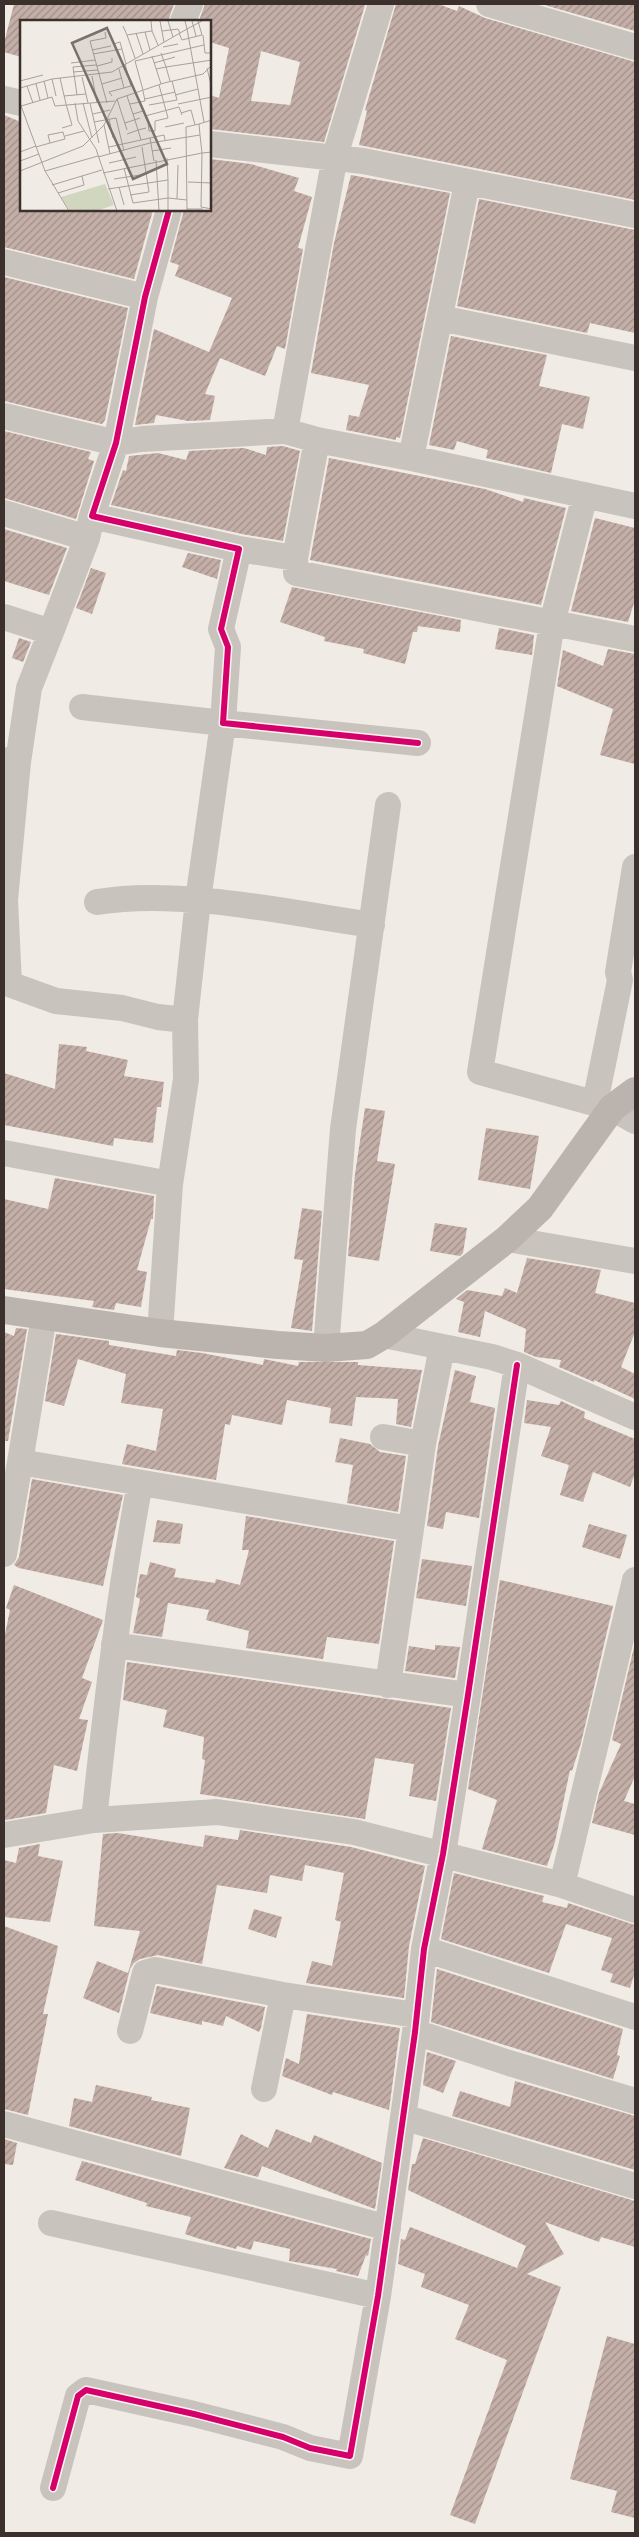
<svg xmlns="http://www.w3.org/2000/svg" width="639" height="2537" font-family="Commissioner,sans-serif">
<defs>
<pattern id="building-hatch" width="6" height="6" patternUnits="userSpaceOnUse" patternTransform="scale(1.25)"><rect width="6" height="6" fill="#c3afa7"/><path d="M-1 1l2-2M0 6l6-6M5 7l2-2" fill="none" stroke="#a08f88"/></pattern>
</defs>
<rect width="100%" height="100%" fill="#f0ebe5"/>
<path fill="url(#building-hatch)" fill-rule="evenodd" d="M14,4H174L168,21H21V57L4,52V43Z
M205,4L365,5L324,142L210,129V95L219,98L229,48L210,42V21H199ZM261,51L300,62L290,105L251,101Z
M396,4H438L457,11L459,6L485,18L635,62V200L359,145L367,111L365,110Z
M541,4H635V31Z
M4,115L21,122V210H153L134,279L4,247Z
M210,159L251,164L299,178L294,191L312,197L298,248L303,249L285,349L277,346L265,376L220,358L205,394L215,396L210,420L188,421L156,415L154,423L135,425L154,329L209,352L232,298L175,276L179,265L170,262L184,210H210Z
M351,175L450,193L400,438L396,437V440L346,430L349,415L359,417L369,385L311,373L334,243Z
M479,199L635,230V333L590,323L587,333L457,306Z
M4,277L128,308L105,420L102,424L4,401Z
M451,336L547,355L539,386L590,397L583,429L562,424L551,473L486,458L488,450L457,441L454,450L429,445Z
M4,431L91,452L88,459L94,461L76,519L4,498Z
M283,446L300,451L283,541L242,534L111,505L123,470L126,471L129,456L158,453L186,460L189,451L244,448L266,455L267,447Z
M329,458L485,489L523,502L524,498L566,508L541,605L310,560Z
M595,518L635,528V600L628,622L571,611Z
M4,529L67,548L49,595L4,581Z
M188,553L221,560L217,579L182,567Z
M91,568L106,573L92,614L76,608Z
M292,587L461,620L460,632L418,626L417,632H413L405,664L363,653L364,649L324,641L325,637L280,622Z
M499,628L534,635L532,655L495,649Z
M19,638L31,642L23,662L12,658Z
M608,649L635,654V764L600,755L613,709L557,686L563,650L603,666Z
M59,1044L87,1047L86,1051L128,1060L124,1076L164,1082L161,1107H157L153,1143L114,1138L113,1146L4,1125V1073L55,1089Z
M365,1108L385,1111L377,1161L395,1164L379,1261L348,1256L355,1174Z
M486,1128L539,1136L530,1189L478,1180Z
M55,1178L154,1196L153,1219H151L137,1270L147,1272L141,1307L116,1303L114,1310L92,1307L94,1301L4,1289V1199L48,1209Z
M302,1208L322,1211L312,1331L291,1328L303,1260L294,1259Z
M435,1223L467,1228L463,1253L460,1256L430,1251Z
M527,1258L601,1270L595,1293L635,1303V1332L621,1367L635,1374V1399L594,1380V1382L559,1367L561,1360L536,1357L524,1352L526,1329L485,1311L480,1337L458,1332L464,1302L456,1299L467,1290L502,1296L505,1288L517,1293Z
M16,1328L27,1329L8,1441H4V1332L14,1336Z
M56,1334L109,1341V1345L176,1356L177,1350L202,1353L263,1365L264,1359L298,1366L299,1362H358V1365L422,1370L411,1427L396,1424L398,1399L356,1397L352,1426L329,1423L331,1408L287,1400L282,1425L232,1415L230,1425L225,1424L216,1480L122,1464L127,1444L156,1451L163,1409L121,1403L126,1374L78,1359L64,1406L45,1401Z
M455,1370L476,1376L470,1402L495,1408L479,1518L446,1512L443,1529L427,1526L438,1446Z
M527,1400L559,1405L561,1401L585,1412L584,1418L635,1439V1473L630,1487L593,1472L583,1502L560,1495L569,1465L541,1456L551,1427L524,1423Z
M340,1438L370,1444L380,1452L406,1456L398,1512L347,1503L353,1465L335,1462Z
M32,1479L123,1495L103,1586L19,1568L14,1565L19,1557Z
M246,1516L394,1541L379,1644L327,1637L323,1659L246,1648L249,1631L206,1620L209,1610L168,1603L162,1637L133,1633L140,1599L136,1597L140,1574L147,1575L150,1562L176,1569L174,1577L215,1583L216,1579L240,1585L249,1550H242Z
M157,1520L183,1524L180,1544L153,1542Z
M589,1524L627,1535L620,1559L582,1547Z
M422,1559L472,1566L466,1606L416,1598Z
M500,1580L613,1606L581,1743L572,1771L570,1770L555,1842L547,1866L482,1849L497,1800L468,1789Z
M14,1585L103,1620L82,1678L92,1682L79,1719L88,1720L77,1771L54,1765L46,1813L6,1820L4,1819V1639L10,1610L6,1608Z
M635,1643V1776L624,1801L635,1804V1835L592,1823L599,1793L621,1744L612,1740Z
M435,1645L460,1647L455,1678L405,1671L409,1646L435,1650Z
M127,1662L451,1708L436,1801L409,1796L414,1764L375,1758L365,1819L200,1794L205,1760L202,1759L204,1737L163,1727L167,1710L123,1700Z
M240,1830L351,1847L425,1866L409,1946L404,1998L306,1983L312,1961L332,1966L341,1922L335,1920L344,1873L305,1865L302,1881L270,1875L267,1893L217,1885L202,1964L158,1955L140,1959L134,1963L130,1969L119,2013L83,1998L97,1961L128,1973L140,1931L94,1926L103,1834L118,1833L203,1847L205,1835L238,1840Z
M40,1844L38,1856L63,1861L50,1922L4,1917V1860L16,1863L19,1848Z
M454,1873L544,1896L542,1902L567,1908L568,1903L635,1925V1972L630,1988L610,1982L613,1974L601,1970L612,1938L566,1924L549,1973L441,1939Z
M254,1909L282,1917L276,1938L248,1929Z
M4,1926L58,1946L43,2014H48L28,2115L4,2109Z
M437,1969L623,2029L617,2055L620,2056L613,2079L431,2022Z
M157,1986L265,2007L261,2028L259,2032L226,2016L223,2026L202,2021V2025L150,2013Z
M307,2014L400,2028L389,2110L333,2092L332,2095L282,2076L286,2058L299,2064Z
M427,2052L456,2061L443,2093L423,2085Z
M515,2081L635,2116V2170L452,2116L460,2091L510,2107Z
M96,2085L152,2097L151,2100L190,2108L181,2156L69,2126L74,2098L92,2102Z
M276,2129L311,2143L314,2135L382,2163L375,2209L262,2166L258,2177L224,2168L241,2134L268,2148Z
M423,2138L635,2201V2247L601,2237L599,2242L545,2222L564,2254L527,2274L561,2287L475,2524L450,2515L507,2360L455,2339L469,2305L421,2287L425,2274L398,2264L401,2239L405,2240L410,2227L517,2268L526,2246L408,2190L412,2164H415Z
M4,2139L17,2143L13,2165L4,2164Z
M82,2161L371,2239L368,2256L366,2255L358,2276L336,2271L337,2269L289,2261L290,2249L254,2241L251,2250L237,2246L236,2249L203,2240L185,2234L191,2217L146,2206L147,2203L75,2180Z
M607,2336L635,2344V2518L611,2512L617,2491L570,2479Z"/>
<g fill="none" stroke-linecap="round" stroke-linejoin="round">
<path stroke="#c9c3be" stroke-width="26" d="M489,4L635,47
M183,21L190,4
M4,99L21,103
M210,144L363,161L635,215
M169,210L145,297L116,443L92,516L239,549L221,629L228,647L223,723L418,743
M4,262L145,297
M440,318L635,358
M4,416L116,443L142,439L285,431L317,440L411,458L635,506
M285,431L335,156L381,4
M411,458L467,183
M585,495L552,623L480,1072L612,1108L635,1121
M4,513L87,538L92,516
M239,549L295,558L296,573L635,639
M295,558L317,440
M4,617L51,632L29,688L18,762
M51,632L87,538
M82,707L223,723L198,900L185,1020
M4,760L18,762L5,900L9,984L56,1001L122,1008L158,1017L185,1020L186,1079L170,1184L160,1333
M97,902C180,888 289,913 372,925
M595,1103L620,980L618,972L635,867
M4,1153L170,1184
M507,1239L635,1261
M384,1335L492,1357L517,1365L635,1417
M326,1348L343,1129L388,805
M423,1444L442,1347
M20,1462L44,1316
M4,1554L20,1462L411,1529L423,1444L383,1437
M114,1645L468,1695
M388,1685L411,1529
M94,1820C106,1707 119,1595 140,1483
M4,1835L94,1820L217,1812L354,1832L562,1885L635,1910
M562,1885L635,1580
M424,1949L635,2017
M130,2031L145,1973L155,1970L283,1995L416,2015
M415,2032L509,2063L635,2101
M264,2089L283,1995
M403,2117L635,2186
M4,2124L388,2228
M51,2223L378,2296
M53,2488L78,2396L86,2390L194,2414L283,2437L310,2448L350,2456L378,2296L415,2032L424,1949L443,1854L468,1695L517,1365"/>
<path stroke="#bab3ae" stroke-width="28" d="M4,1310L160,1333L278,1345L326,1348L367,1345L384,1335L507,1239L540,1208L612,1108L635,1091"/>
<g stroke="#fbf5ee" stroke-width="9">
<path id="cycleway" d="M169,210L145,297L116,443L92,516L239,549L221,629L228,647L223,723L418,743
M53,2488L78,2396L86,2390L194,2414L283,2437L310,2448L350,2456L378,2296L415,2032L424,1949L443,1854L468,1695L517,1365"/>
</g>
<use href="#cycleway" stroke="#d6006c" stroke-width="6"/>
</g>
<g transform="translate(20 20)">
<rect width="191" height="191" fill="#f0ebe5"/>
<path d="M85,164L94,185L76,191H50L41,177Z" fill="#d1d6bf"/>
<path fill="none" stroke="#a8a09b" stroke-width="1" d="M140,1L144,22M148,1L153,17M165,1L167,9L182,1M172,1L176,16M103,6L107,15L125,12L130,30M132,11L138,25M142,11L158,9L160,13M85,12L86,18L70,21L87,83M125,12L132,11L131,1M116,13L123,34M159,13L162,20L182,15L178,1M107,15L115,38M183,15L185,33H192M94,24L100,22L106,44M143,27L158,24M72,30L91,26M73,34L102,29M132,36L141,64M51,43L75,40M134,43L155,37M77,46L92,42V38M187,48L192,69M99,49L104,68M136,49L146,47L141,33M53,52L78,50M72,56L77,83M62,57L68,83M40,58L46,84M32,59L36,76M0,61L23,55M24,61L28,78M150,61L146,47L192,40M152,61L157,80M16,64L20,80M82,64L102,58M7,66L13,83M0,68L32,59L92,52L167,9L184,102M123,70L115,41L184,25M57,75L53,47L76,45M155,75L178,69M44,76L66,74M92,76L89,72L111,66L105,44M107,76L113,94L123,91L128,103M97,79L107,110M125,79L155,72M0,83L25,151L49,191M55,83L58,101L76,129L97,191M63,83L72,118M70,83L79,123M110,84L125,81L123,71M158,84L192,77M129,85L157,80M1,86L32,77L35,86L95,81M161,93L171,90L175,105M73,94L90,90M113,94L118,110L126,108M125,96L159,87L162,95M89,99L93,118M74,102L96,98L104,131M105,103L120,98M128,103L129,111H135V101L148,98L139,65M84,105L90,134M145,107L164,103M42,108L52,105L46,84M107,114L118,110L121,120L130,118L134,141M180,115L179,104L192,100M45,116L64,111M130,118L144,115L145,120M16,127L30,123L28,115L43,112L45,119L30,123M89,127L121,120M132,131L151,128M0,132L16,126M78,137L130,123L180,115L182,133L192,132M147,138L148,160M136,140L139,191M0,141L19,134M89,143L116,137M104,148L113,183L148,178L167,180M0,151L63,126L84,105L97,79L144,63L183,54L192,45M25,151L78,136M83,153L182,133L181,187L192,189M94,159L127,154M168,162L192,163M32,165L82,150M99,167L104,185M88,169L148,160V191M38,173L64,165L62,156M110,175L129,172L122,127M157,179L158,145M167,189H183M167,191L166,107L179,104"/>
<path fill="#7a716c" fill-opacity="0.15" stroke="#7a716c" stroke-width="2.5" d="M87,8L147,144L113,159L52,23Z"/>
<rect width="191" height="191" fill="none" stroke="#3b302b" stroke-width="2.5"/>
</g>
<rect width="639" height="2537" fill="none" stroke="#3b302b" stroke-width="10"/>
</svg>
